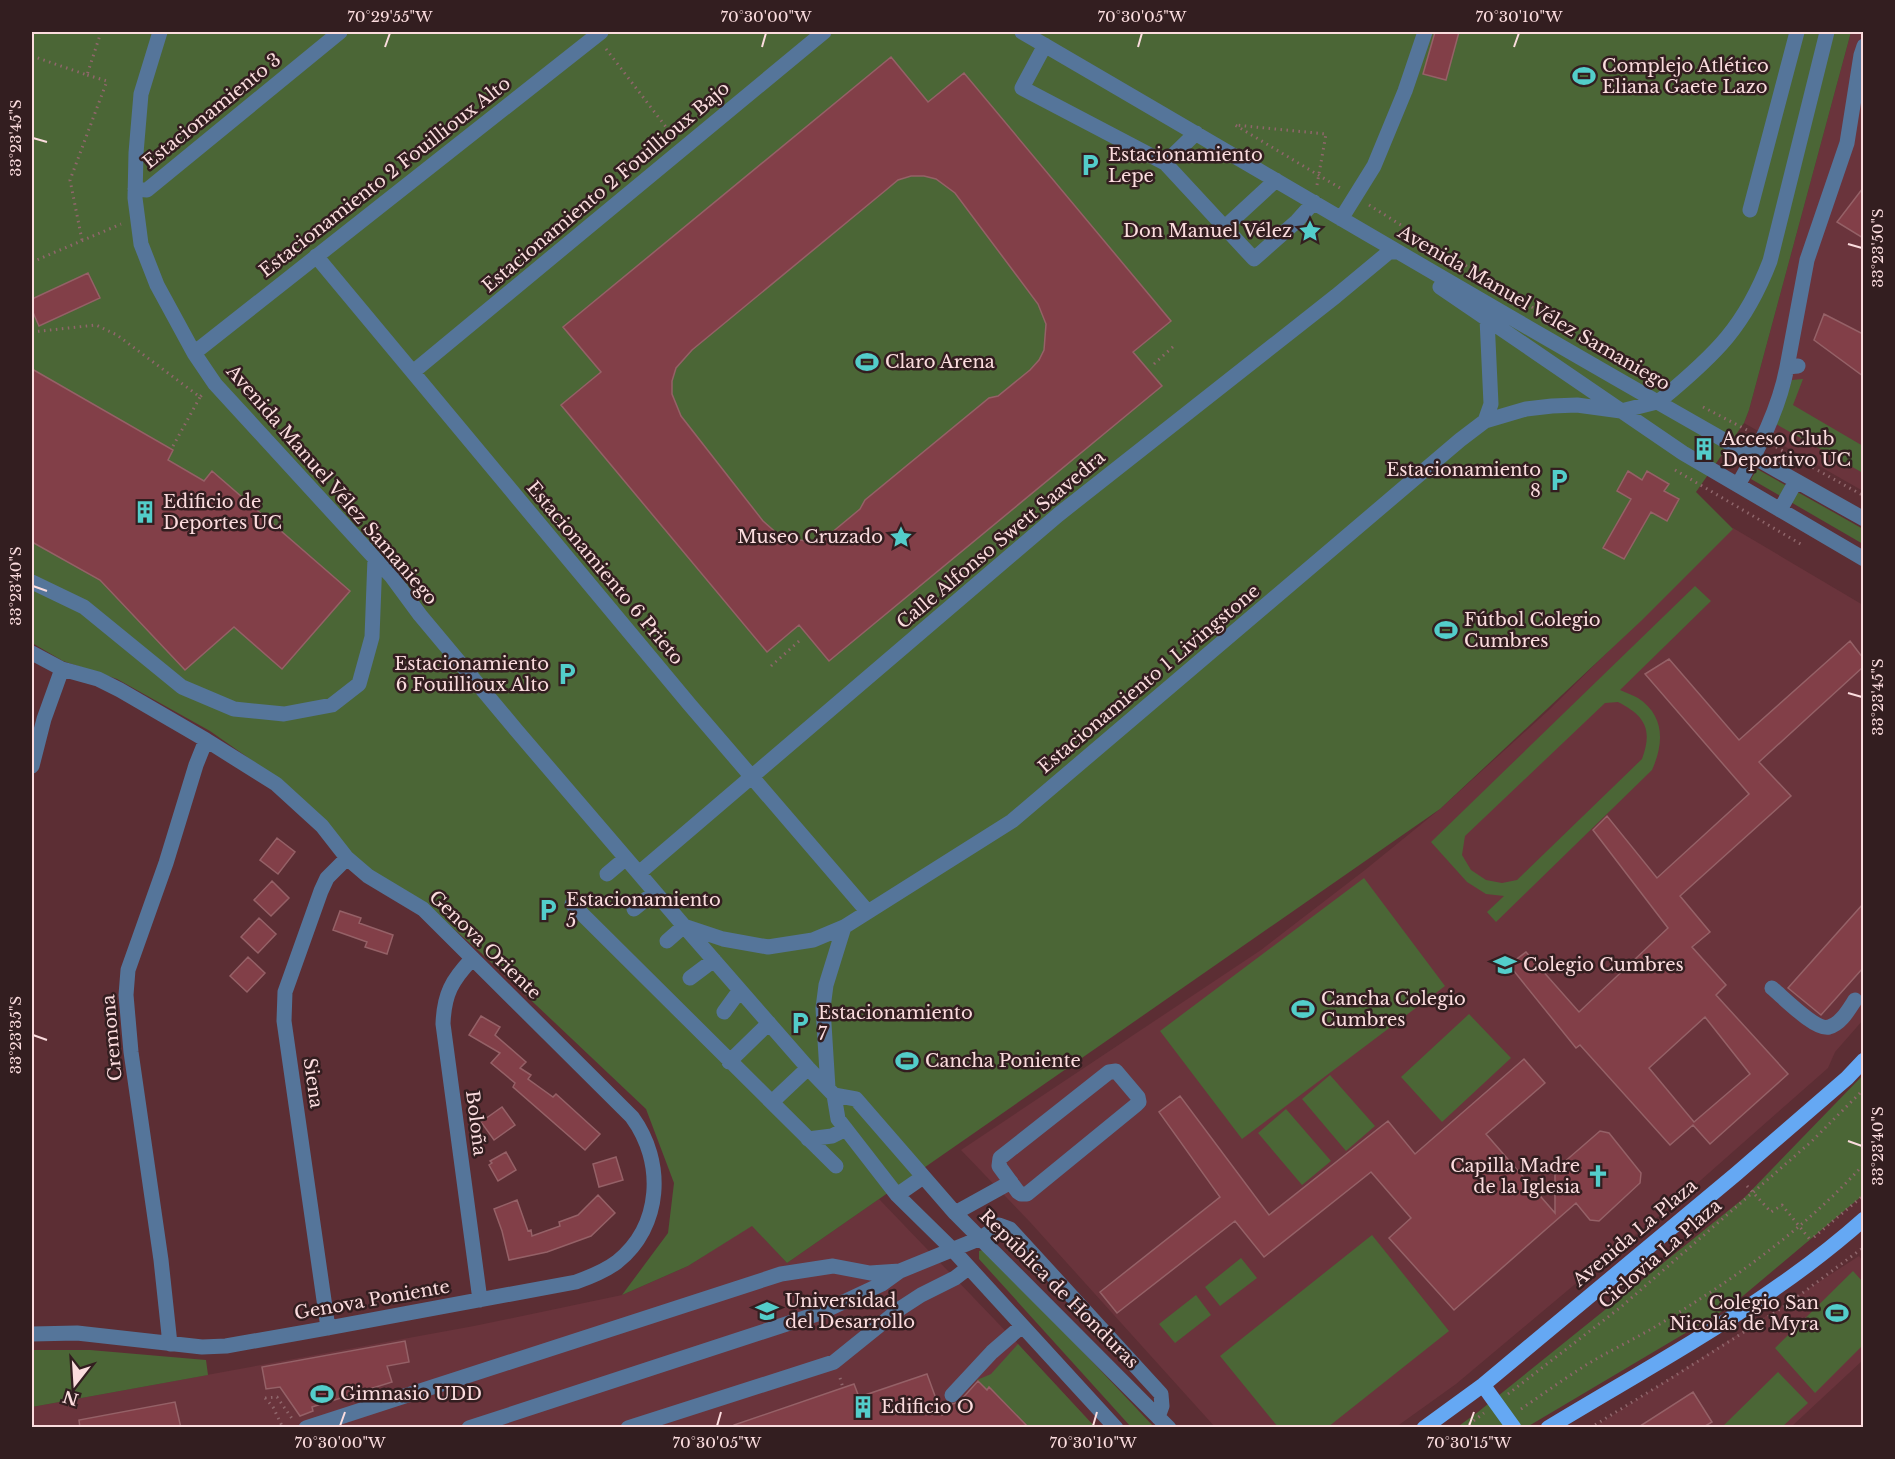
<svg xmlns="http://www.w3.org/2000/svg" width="1895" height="1459" font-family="'Libre Baskerville',serif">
<rect width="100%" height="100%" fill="#5c2e34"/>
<path fill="#6a343c" d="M1851,32H1863V491L1744,423L1749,410Z
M1733,528L1863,605V1020L1835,1052L1828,1068L1676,1202L1611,1254L1456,1384L1396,1427H1215L1030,1222L961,1150L1261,950L1365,870L1440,809L1550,709Z
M879,1199L1018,1344L1095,1427L32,1428V1407L474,1326L622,1295L688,1266L752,1225L787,1263Z
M1859,1256L1863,1261V1360L1791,1427L1593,1428Z"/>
<path fill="#4b6636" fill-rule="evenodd" d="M32,32H1851L1749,410L1744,423L1696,492L1733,529L1641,621L1440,809L787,1263L752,1226L688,1266L622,1295L668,1233L674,1183L646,1109L479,951L425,904L373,872L349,853L283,782L210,731L117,679L63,661L32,643Z
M1803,379L1793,405L1863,446V473L1776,424L1792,380Z
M1757,469L1863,529V544L1751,479Z
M1695,586L1711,601L1620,690C1626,693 1633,695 1638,698C1665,716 1664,743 1652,770L1496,922L1487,912L1504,896L1486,894L1467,882L1431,842ZM1618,702C1645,716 1653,729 1642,759L1517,880L1502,883L1486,880L1471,870L1462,855L1465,836L1605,703Z
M1364,878L1445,986L1242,1139L1160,1031Z
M1469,1014L1511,1058L1442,1122L1401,1077Z
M1330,1075L1375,1126L1346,1151L1302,1099Z
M1863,1075V1195L1731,1306L1527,1427L1456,1428L1478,1412L1744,1198Z
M1286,1109L1331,1161L1302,1185L1258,1133Z
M1372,1235L1449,1331L1328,1427H1278L1220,1356Z
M986,1249L1154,1427H1131L979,1259V1251Z
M1241,1258L1257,1278L1220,1306L1205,1287Z
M1853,1271L1863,1282V1345L1815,1393L1775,1348Z
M1196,1295L1211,1315L1175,1343L1159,1324Z
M1018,1344L1095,1427H1029L990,1388L987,1390L977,1380L991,1374Z
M32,1350H90L206,1360L208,1375L32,1407Z
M1778,1372L1808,1403L1782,1427H1722Z"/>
<path fill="#823f48" stroke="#956167" stroke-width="1.5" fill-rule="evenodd" d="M1435,32H1459L1446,80L1423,74Z
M891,57L928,102L964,73L1171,321L1133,352L1162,386L829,661L799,625L767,652L561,405L601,372L563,327ZM911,176H924L936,179L955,193L1038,304L1046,324L1044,350L1039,360L1030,370L998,396L989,398L865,500L860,509L830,534L819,540L805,541L780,536L763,521L681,416L672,394V381L676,368L692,350L886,190L898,180Z
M1863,188V238L1837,222Z
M88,273L100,298L39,326L32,310V299Z
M1824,314L1863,334V376L1814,340Z
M32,369L173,450L168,460L204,481L212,471L350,591L282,669L234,627L185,670L100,580L32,542Z
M1628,471L1642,480L1647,471L1669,484L1664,491L1679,499L1667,521L1651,512L1624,559L1603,548L1631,499L1617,491Z
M1850,641L1863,658V667L1759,762L1791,796L1680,896L1710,932L1692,947L1726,985L1716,995L1788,1074L1710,1144L1693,1125L1670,1145L1580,1045L1576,1048L1509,965L1526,952L1579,1012L1668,928L1593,830L1607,816L1657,878L1749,794L1645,674L1669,659L1739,740ZM1705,1017L1750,1074L1694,1122L1649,1068Z
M277,838L295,852L278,874L260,860Z
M272,881L289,898L271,916L254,900Z
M1863,904V968L1821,1015L1788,988Z
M340,911L361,918L359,923L393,935L387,954L365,947L367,942L333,930Z
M259,918L276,934L258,953L241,937Z
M248,957L265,973L247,992L230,976Z
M481,1016L500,1027L495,1035L526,1062L520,1068L531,1075L528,1079L553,1097L556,1094L600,1134L585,1150L513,1087L515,1083L491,1063L500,1053L469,1035Z
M1524,1059L1545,1083L1486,1134L1555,1213V1170L1600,1131L1609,1133L1641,1173L1640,1183L1599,1221L1590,1220L1576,1203L1454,1310L1389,1238L1411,1218L1371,1172L1264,1257L1235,1221L1117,1313L1100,1292L1220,1197L1159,1112L1180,1096L1269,1215L1388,1121L1415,1154Z
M502,1107L515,1125L494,1140L481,1122Z
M506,1152L516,1170L498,1181L489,1165L492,1163L490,1161Z
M616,1157L623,1180L599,1187L593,1164Z
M598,1195L615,1213L591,1236L547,1252L509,1260L502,1231L494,1209L517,1200L528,1231L531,1230L532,1236L560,1226L559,1222L578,1215Z
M405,1341L409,1362L387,1366L392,1382L312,1407L313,1411L300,1416L280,1387L266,1389L262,1367Z
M927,1374L942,1415L952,1404L959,1402L978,1381L987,1390L989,1387L1029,1428H734V1425L854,1384L859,1397Z
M1693,1392L1712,1422L1702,1428H1637Z
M175,1402L181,1428H80L79,1420Z"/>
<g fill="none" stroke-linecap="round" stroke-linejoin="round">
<path stroke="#8f666b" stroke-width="3" stroke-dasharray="1.5 4.5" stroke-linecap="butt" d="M606,49L673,136
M32,56L87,75L101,32
M1317,185L1326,134L1235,125L1340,188
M1369,205L1559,324
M82,240L70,180L107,81L87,75
M32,262L121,224
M32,332L96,325L117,335L200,397L203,394
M1154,364L1174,346
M1703,407L1747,430
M173,446L200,397
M1776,447L1864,496
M1675,470L1804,546
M771,666L799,641
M1747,1186L1771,1212L1782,1205L1812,1242
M1814,1237L1864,1195
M840,1378L843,1388
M1508,1394L1621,1307L1811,1142L1864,1089
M265,1398L277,1397L293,1420
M265,1398L273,1407L283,1428
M1521,1409C1543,1394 1564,1379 1586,1365C1609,1351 1635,1339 1658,1325C1732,1281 1806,1228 1864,1164
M1464,1428L1484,1413
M1590,1428L1673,1377L1785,1306L1864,1247"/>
<path stroke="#55759a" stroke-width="15" d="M160,32L141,94L136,153L135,198L141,244L157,285L194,353L215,384L392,577L420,615L517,731L684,926L808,1068L834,1095L856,1099L955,1213L1169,1428
M1022,32C1302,195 1581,361 1864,519
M1045,45L1022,88L1165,163L1254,259L1297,221L1314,202
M1165,163L1196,133
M135,189L147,190L340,32
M1750,210L1797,32
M1341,219L1374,166L1405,91L1425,32
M1225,227L1276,180
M316,256L690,705L867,911
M1440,287L1683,453L1864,559
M194,353L601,32
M1787,367L1807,260L1847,143L1861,55L1864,46
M413,372L824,32
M1485,421L1491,404L1487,319
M1738,485C1759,448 1779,409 1787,367L1798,366
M1780,510L1796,481
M32,582L84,607L182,687L234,709L284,714L332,705L359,684L372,637L375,558
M32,653L62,669L98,679L120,690L206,740L276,784L322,826L347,858L368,876L423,909L632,1117C665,1162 662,1226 617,1262C605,1271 590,1277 576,1282L328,1328L226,1346L202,1347L77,1333L32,1334
M32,766L44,719L62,669
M639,873L1058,515L1336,296L1389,252H1397
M607,874L626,858
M572,904L836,1166
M634,909L655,892
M687,927L723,939L768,947L813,940L844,927L1012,821L1460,440L1485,421L1526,409L1552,406L1577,405L1621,411L1657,402L1663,398C1716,354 1745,326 1770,261L1827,32
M667,941L684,926
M472,959C452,980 444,994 443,1024L480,1300
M690,978L714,960
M1772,988C1783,997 1816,1031 1829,1027C1841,1024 1849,1009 1855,1000
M724,1012L740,990
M729,1062L769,1023
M1116,1071L1138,1097L1139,1102L1136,1105L1027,1194H1021L1018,1192L999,1166L1000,1158L1109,1072Z
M828,1088L823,1008L826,985L844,927
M834,1095L838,1119L897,1195L952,1249L1116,1428
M772,1102L808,1068
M808,1139L832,1136L846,1129
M897,1195L923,1177
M955,1213L1011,1182
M328,1328L284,1021L285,992L321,891L327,878L347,858
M170,1344L161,1260L131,1052L126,995L128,970L166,863L196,765L206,740
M952,1395L992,1352L1022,1326
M306,1428L781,1274L833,1266L870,1273L900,1271L981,1238L999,1225L1010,1229L1161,1394L1162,1406L1158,1417
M469,1428L820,1313L882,1284L900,1271
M628,1428L834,1362L901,1308L921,1295L955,1278L968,1268"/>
<path stroke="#65a8f3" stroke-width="15" d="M1483,1385L1514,1428
M1424,1428L1483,1385L1736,1174L1847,1078L1864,1060
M1548,1428C1655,1363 1770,1303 1864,1219"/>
</g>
<path fill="none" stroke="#fbdcde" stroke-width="2" d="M385,47L390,33M762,47L766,33M1138,47L1142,33M1514,47L1519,33M33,138L47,142M1848,244L1862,248M33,586L47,591M1848,693L1862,697M33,1035L47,1040M1848,1141L1862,1146M340,1426L345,1412M717,1426L721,1412M1093,1426L1097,1412M1469,1426L1474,1412"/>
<defs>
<g id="stadium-bare" transform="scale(1.8)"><path d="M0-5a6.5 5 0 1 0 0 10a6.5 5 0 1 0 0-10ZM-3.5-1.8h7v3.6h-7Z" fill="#53cdca" stroke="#331e20" stroke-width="2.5" paint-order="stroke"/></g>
<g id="parking-bare" transform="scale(1.8)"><path d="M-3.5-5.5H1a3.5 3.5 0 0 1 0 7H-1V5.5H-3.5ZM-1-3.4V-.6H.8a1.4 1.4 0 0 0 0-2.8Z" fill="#53cdca" stroke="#331e20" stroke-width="2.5" paint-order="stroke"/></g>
<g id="sight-bare" transform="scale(1.8)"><path d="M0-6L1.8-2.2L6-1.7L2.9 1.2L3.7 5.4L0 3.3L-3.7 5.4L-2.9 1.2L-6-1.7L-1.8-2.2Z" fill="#53cdca" stroke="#331e20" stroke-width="2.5" paint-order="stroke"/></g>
<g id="building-bare" transform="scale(1.8)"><path d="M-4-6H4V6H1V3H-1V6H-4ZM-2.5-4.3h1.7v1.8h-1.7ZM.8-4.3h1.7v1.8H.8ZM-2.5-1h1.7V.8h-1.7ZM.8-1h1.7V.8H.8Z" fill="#53cdca" stroke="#331e20" stroke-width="2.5" paint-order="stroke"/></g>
<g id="school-bare" transform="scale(1.8)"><path d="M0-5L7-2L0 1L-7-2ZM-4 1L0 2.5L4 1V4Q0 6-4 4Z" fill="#53cdca" stroke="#331e20" stroke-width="2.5" paint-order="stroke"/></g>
<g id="church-bare" transform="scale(1.8)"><path d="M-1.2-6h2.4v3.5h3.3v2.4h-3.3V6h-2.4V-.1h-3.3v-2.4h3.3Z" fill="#53cdca" stroke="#331e20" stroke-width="2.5" paint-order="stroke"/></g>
<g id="university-bare" transform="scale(1.8)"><path d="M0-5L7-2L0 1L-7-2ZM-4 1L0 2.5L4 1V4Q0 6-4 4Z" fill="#53cdca" stroke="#331e20" stroke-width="2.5" paint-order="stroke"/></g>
</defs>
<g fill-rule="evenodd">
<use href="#stadium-bare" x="1584" y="76"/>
<use href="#parking-bare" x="1090" y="165"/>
<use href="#sight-bare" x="1310" y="231"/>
<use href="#stadium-bare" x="867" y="362"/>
<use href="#building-bare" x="1704" y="449"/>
<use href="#parking-bare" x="1559" y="480"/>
<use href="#building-bare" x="145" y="512"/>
<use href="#sight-bare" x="901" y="537"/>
<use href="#stadium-bare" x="1446" y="630"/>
<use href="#parking-bare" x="567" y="674"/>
<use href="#parking-bare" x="548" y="910"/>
<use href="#school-bare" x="1505" y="965"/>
<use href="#stadium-bare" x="1303" y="1009"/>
<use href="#parking-bare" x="800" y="1023"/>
<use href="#stadium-bare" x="907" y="1061"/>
<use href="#church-bare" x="1598" y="1176"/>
<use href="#university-bare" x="767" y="1311"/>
<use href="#stadium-bare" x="1837" y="1313"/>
<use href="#stadium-bare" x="322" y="1394"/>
<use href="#building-bare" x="863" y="1407"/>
</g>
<g text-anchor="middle" stroke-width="5" stroke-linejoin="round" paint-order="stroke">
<g font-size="18" fill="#fbdcde" stroke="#331e20" text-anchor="start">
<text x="1602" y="72">Complejo Atlético<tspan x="1602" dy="21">Eliana Gaete Lazo</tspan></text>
<text x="1108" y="161">Estacionamiento<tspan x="1108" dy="21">Lepe</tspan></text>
<text x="1292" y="237" text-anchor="end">Don Manuel Vélez</text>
<text x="885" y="368">Claro Arena</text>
<text x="1722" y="445">Acceso Club<tspan x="1722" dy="21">Deportivo UC</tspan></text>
<text x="1541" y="476" text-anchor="end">Estacionamiento<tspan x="1541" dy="21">8</tspan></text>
<text x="163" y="508">Edificio de<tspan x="163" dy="21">Deportes UC</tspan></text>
<text x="883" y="543" text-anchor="end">Museo Cruzado</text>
<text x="1464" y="626">Fútbol Colegio<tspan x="1464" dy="21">Cumbres</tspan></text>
<text x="549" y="670" text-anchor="end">Estacionamiento<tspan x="549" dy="21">6 Fouillioux Alto</tspan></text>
<text x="566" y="906">Estacionamiento<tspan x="566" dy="21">5</tspan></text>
<text x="1523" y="971">Colegio Cumbres</text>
<text x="1321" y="1005">Cancha Colegio<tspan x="1321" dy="21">Cumbres</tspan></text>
<text x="818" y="1019">Estacionamiento<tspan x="818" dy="21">7</tspan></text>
<text x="925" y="1067">Cancha Poniente</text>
<text x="1580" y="1172" text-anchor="end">Capilla Madre<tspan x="1580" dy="21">de la Iglesia</tspan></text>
<text x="785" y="1307">Universidad<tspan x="785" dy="21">del Desarrollo</tspan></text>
<text x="1819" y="1309" text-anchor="end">Colegio San<tspan x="1819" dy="21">Nicolás de Myra</tspan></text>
<text x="340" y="1400">Gimnasio UDD</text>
<text x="881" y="1413">Edificio O</text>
</g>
<g font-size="18" fill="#fbdcde" stroke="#331e20">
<text transform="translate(212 111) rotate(-39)" y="6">Estacionamiento 3</text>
<text transform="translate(385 177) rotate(-38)" y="6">Estacionamiento 2 Fouillioux Alto</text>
<text transform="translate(606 187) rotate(-40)" y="6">Estacionamiento 2 Fouillioux Bajo</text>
<text transform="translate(1534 308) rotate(30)" y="6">Avenida Manuel Vélez Samaniego</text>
<text transform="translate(332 485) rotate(49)" y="6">Avenida Manuel Vélez Samaniego</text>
<text transform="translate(1001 540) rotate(-40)" y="6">Calle Alfonso Swett Saavedra</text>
<text transform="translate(605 573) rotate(50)" y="6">Estacionamiento 6 Prieto</text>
<text transform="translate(1149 679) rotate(-40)" y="6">Estacionamiento 1 Livingstone</text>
<text transform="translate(485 945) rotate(44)" y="6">Genova Oriente</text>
<text transform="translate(112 1038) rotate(-95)" y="6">Cremona</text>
<text transform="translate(313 1083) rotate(82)" y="6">Siena</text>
<text transform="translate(476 1123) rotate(83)" y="6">Boloña</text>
<text transform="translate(1635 1233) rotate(-40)" y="6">Avenida La Plaza</text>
<text transform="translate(1660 1254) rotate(-41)" y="6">Ciclovia La Plaza</text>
<text transform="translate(1059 1289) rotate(45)" y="6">República de Honduras</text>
<text transform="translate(372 1300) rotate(-10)" y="6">Genova Poniente</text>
</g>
</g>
<rect width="1895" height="1459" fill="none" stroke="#331e20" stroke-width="66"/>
<g transform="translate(75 1384) rotate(197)" stroke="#331e20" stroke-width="4.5" paint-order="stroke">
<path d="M0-4.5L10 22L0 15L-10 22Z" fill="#fbdcde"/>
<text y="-9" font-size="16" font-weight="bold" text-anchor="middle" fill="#fbdcde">N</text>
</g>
<rect x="33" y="33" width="1829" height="1393" fill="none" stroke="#fbdcde" stroke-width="2"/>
<g font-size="15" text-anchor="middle" fill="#fbdcde">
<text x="390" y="22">70°29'55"W</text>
<text x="766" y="22">70°30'00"W</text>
<text x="1142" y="22">70°30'05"W</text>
<text x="1519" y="22">70°30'10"W</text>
<text transform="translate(16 138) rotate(-90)" y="5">33°23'45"S</text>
<text transform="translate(1878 248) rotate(-90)" y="5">33°23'50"S</text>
<text transform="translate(16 586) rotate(-90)" y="5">33°23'40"S</text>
<text transform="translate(1878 697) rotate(-90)" y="5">33°23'45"S</text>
<text transform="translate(16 1035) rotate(-90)" y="5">33°23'35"S</text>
<text transform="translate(1878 1146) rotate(-90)" y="5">33°23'40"S</text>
<text x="340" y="1448">70°30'00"W</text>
<text x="717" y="1448">70°30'05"W</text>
<text x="1093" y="1448">70°30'10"W</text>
<text x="1469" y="1448">70°30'15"W</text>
</g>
</svg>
